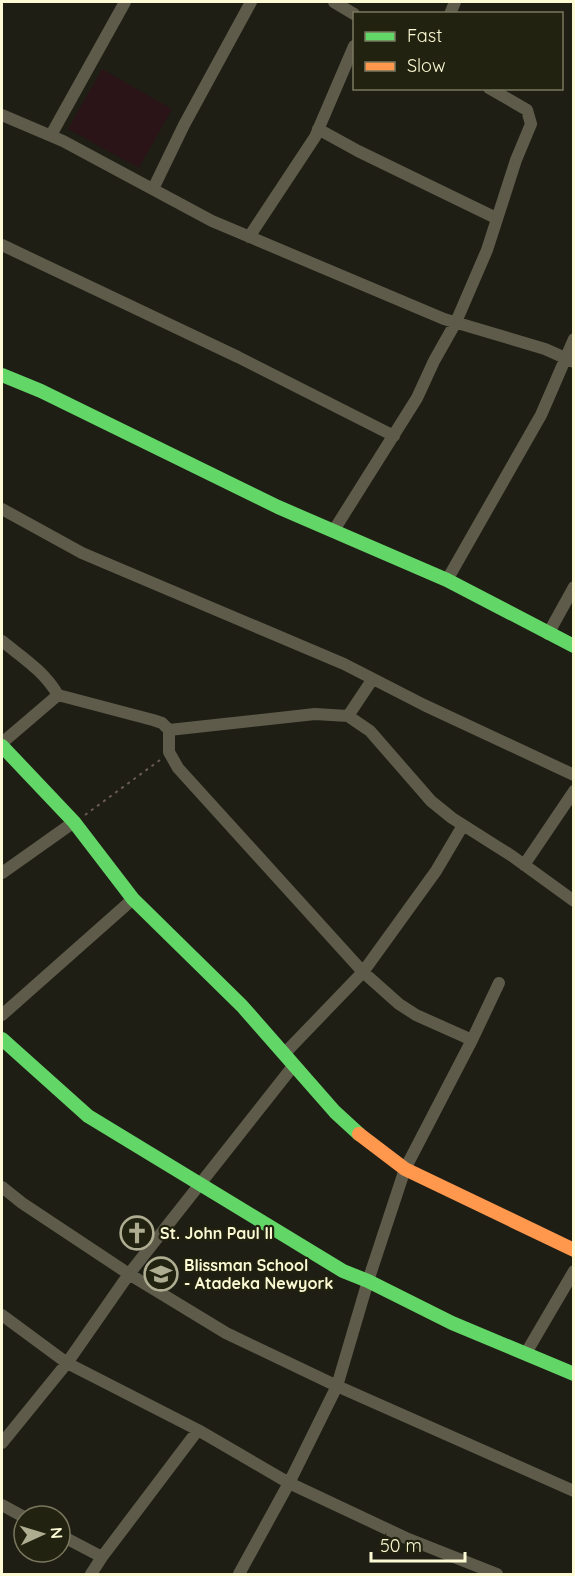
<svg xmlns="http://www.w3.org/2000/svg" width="575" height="1576" font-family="Quicksand,sans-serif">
<rect width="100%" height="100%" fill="#1e1e14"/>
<path fill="#2a1417" d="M102,69L172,109L139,168L68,129Z"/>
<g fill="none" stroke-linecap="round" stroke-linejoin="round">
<path stroke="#6a5b53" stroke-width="2" stroke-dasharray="3 4.5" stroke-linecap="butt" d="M85,815L160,760"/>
<path stroke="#5e5b4a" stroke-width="12" d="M334,2L354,14
M450,14L455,2
M2,115L63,141L212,221L444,319L545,349L574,362
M318,129L358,151L496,218
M51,135L125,2
M153,189L184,125L251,2
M249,237L315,137L354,46
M2,245L238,357L394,436
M2,509L82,553L344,664L424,705L574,775
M334,530L417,398L434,361L456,322L487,250L516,160L531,124L527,110L489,88
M447,580L541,415L574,339
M548,634L574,587
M2,641C23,658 44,671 58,695
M348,716L370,731L431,801L452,818L512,856L574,901
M169,730V752L178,768L363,972L399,1004L416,1015L472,1040
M2,743L58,695L153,720L162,723L169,730L315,714L348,716L372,680
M524,865L574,791
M2,873L74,822
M2,1015L133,899
M284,1054L363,972L436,871L462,827
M2,1187L22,1203L129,1274L226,1333L337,1386L574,1491
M2,1315L67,1363L198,1430L289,1483L406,1538L497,1574
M526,1353L574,1271
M2,1443L67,1363L129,1274L294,1065
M2,1505L24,1517
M60,1535L102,1557
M91,1574L102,1557L198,1430
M239,1574L289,1483L337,1386L368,1281L405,1169L472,1040L499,983"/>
<path stroke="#63d668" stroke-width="14" d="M2,375L41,391L278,507L447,580L574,646
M2,746L74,822L133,899L242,1006L335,1112L359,1134
M2,1039L88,1116L343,1271L368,1281L452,1323L574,1374"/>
<path stroke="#ff974d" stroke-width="14" d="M359,1134L405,1169L574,1250"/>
</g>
<defs>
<g id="church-ring" transform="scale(1.725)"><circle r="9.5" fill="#222210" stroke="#aead91" stroke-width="1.5"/><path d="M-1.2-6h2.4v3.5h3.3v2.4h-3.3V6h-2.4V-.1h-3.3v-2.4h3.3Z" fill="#aead91"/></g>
<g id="school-ring" transform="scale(1.725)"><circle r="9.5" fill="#222210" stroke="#aead91" stroke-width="1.5"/><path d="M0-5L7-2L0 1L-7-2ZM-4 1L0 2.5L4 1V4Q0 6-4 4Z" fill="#aead91"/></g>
</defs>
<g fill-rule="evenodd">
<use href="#church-ring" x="137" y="1233"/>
<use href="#school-ring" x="161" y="1274"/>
</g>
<g text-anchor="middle" stroke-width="4.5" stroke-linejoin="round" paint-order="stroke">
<g font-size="16" font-weight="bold" fill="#fcfad4" stroke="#222210" text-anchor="start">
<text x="160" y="1239">St. John Paul II</text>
<text x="184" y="1271">Blissman School<tspan x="184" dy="18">- Atadeka Newyork</tspan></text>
</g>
</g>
<rect width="575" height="1576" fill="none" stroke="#fcfad4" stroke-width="6"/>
<rect x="353" y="12" width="210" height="78" fill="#222210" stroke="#79785e" stroke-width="1.5"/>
<rect x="365" y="32" width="30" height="9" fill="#63d668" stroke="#79785e" stroke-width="1.5"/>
<text x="407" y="42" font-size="18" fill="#fcfad4">Fast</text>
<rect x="365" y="62" width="30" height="9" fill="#ff974d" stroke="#79785e" stroke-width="1.5"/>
<text x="407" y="72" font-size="18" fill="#fcfad4">Slow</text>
<g transform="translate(42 1534) rotate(86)"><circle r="28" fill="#222210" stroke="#79785e" stroke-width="1.5"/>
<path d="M0-4.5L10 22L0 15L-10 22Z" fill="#aead91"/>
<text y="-9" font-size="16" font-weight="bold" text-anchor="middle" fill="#fcfad4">N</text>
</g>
<path d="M371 1552v9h94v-9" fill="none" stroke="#fcfad4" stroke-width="3"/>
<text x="380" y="1552" font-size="18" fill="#fcfad4" stroke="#222210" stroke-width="4.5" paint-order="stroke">50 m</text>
</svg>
